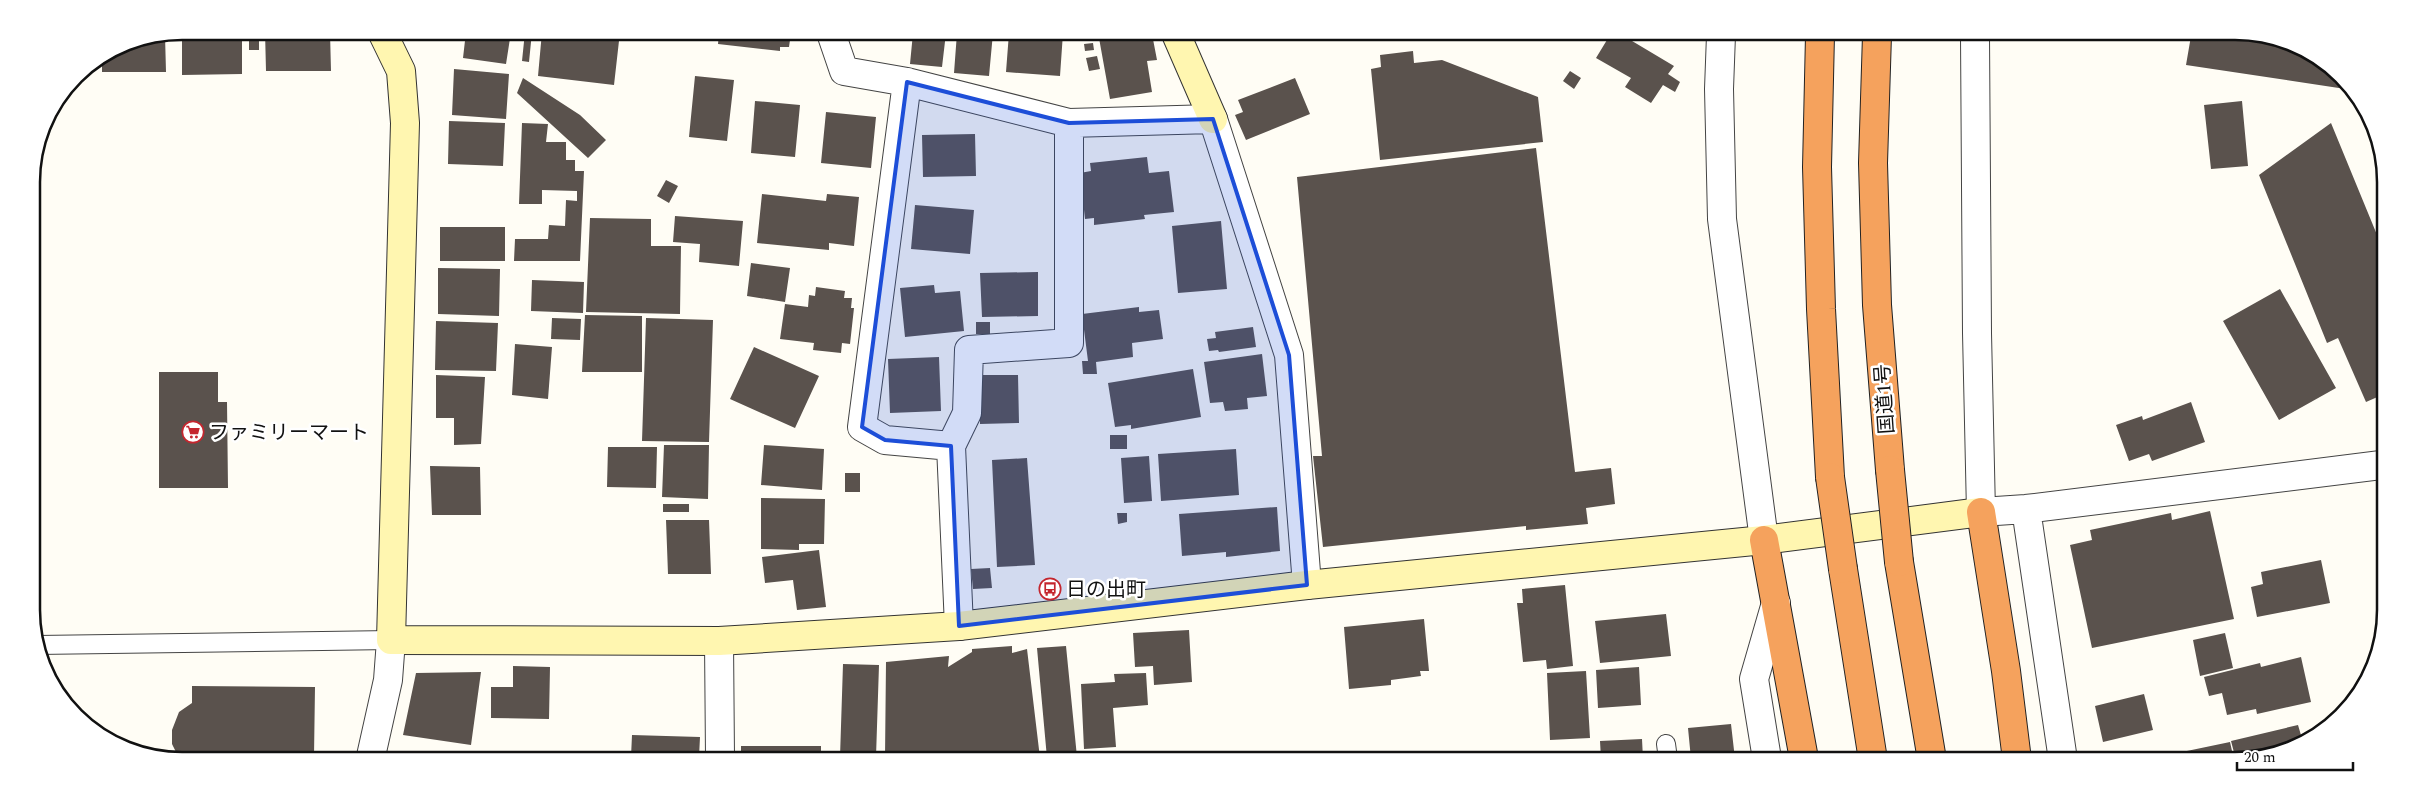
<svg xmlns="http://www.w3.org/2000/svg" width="2417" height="792" font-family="Spectral,'Noto Sans JP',serif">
<rect width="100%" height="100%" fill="#fffdf5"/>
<path fill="#5a524d" d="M182,31H242V74L182,75Z
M249,31H259V50H249Z
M265,31L330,32L331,71H266Z
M466,32H511L506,64L463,58Z
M525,32H532L529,62L522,61Z
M542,32H620L614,85L538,76Z
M719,33H791L789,47H780V51L718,44Z
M841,33H869L868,40L841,38Z
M913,33H946L942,67L910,64Z
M957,33H993L989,76L954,73Z
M1009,33H1063L1060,76L1006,72Z
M1124,34H1152L1157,60L1147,61L1152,92L1110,99L1099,38Z
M165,35L166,72H102V58L125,43Z
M1610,35H1622L1674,66L1668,74L1680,82L1675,92L1663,85L1651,103L1625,87L1631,78L1596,58Z
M2191,36H2274L2310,52L2348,83L2352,90L2186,65Z
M1093,43L1094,50L1085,51L1084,44Z
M1413,51L1414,63L1442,60L1538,97L1543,142L1380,160L1371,69L1381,67L1380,55Z
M1097,56L1100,69L1089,71L1086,58Z
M454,69L509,74L506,119L452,115Z
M1570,71L1581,78L1574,89L1563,81Z
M695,76L734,80L727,141L689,137Z
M523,78L580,115L606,140L588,158L517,93Z
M1295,78L1310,114L1246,140L1235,115L1243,112L1238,100Z
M755,101L800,105L795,157L751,153Z
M2242,101L2248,166L2211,169L2204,105Z
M826,112L876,117L871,168L821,163Z
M449,121L505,123L503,166L448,164Z
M522,123L548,124L546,142H566V160H575V171H584L580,261H514L515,239H548L549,225L565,226L566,200L577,201V191L542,190V204H519Z
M2331,123L2382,247V395L2366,402L2338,338L2327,343L2259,175Z
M975,134L976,176L923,177L922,135Z
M1536,148L1575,472L1611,468L1615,504L1586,508L1588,524L1526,530V526L1323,547L1313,456H1322L1297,177Z
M1147,157L1149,173L1169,171L1174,212L1144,215L1145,219L1094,225V218L1085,219L1080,173L1091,171L1090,163Z
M666,180L678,186L669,203L657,196Z
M762,194L826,201L827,194L859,197L854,246L829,243V250L757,243Z
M915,205L974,210L970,254L911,249Z
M675,216L743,221L739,266L699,262L700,244L673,242Z
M590,218L651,219V246H681L680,314L586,312Z
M1221,221L1227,289L1178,293L1172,226Z
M440,227H505V261H440Z
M751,263L790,268L785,302L747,296Z
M438,268L500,269L499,316L438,314Z
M1038,272V316L982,317L980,273Z
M532,280L584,282L583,313L531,311Z
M934,285L935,293L960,291L964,331L905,337L900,288Z
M816,287L845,291L844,298H852L851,308H854L850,344L842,343L841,353L813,350L814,343L780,339L785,304L808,307L809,295L815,296Z
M2280,289L2336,388L2279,420L2223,321Z
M1139,307V312L1159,310L1163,339L1132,343L1133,357L1096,362L1097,374H1083L1082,361H1088L1082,314Z
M585,315L642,316V372H582Z
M552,318L581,319L580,340L551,339Z
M646,318L713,320L709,442L642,441Z
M436,321L498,323L496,371L435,370Z
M976,322H990V334H976Z
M1253,327L1256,347L1219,352L1218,350L1209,351L1207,339L1216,338L1215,332Z
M515,344L552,347L548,399L512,395Z
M754,347L819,376L795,428L730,399Z
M1262,354L1267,396L1247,398L1248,409L1225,411L1223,402L1210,403L1204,362Z
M939,357L941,411L890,413L888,359Z
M1193,369L1201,417L1131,429V425L1115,427L1108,383Z
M159,372H218V402H227L228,488H159Z
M436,375L485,377L481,444L454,445V418H436Z
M979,375H1018L1019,423L980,424Z
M2191,402L2205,442L2152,461L2149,454L2129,461L2116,425L2142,416L2143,420Z
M1110,435H1127V449H1110Z
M664,445H709L708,499L662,497Z
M764,445L824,449L822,490L761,485Z
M608,447H657L656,488L607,487Z
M1236,449L1239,495L1161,501L1158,454Z
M1149,456L1152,501L1124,503L1121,458Z
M1027,458L1035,565L997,567L992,460Z
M430,466L480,467L481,515H432Z
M845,473H860V492H845Z
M761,498L825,499L824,544H799V550L761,549Z
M663,504H689V512H663Z
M1277,507L1280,551L1226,557V552L1182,556L1179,514Z
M2210,511L2234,619L2092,648L2070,545L2092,540L2090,530L2171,513L2172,520Z
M1117,513H1127V522L1118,524Z
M666,520H709L711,574H668Z
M819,550L826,607L797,610L793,580L765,583L762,557Z
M2321,560L2330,603L2257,617L2251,587L2263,584L2261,572Z
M990,568L992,588L973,589L971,569Z
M1565,585L1573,666L1547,669L1546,660L1523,662L1517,603H1523L1522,589Z
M1666,614L1671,656L1600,663L1595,621Z
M1424,619L1429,671H1420L1421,676L1391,680V685L1349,689L1344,627Z
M1189,630L1192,682L1154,685L1153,666L1135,667L1133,633Z
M2225,633L2233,668L2200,676L2193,640Z
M1012,646V653L1027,649L1040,758L885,757L886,662L949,656L948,667L972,652V649Z
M1066,646L1077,757L1047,758L1037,648Z
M2301,657L2311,702L2257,714L2256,709L2227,715L2222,693L2209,696L2204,677L2260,663L2261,667Z
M843,664L879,665L876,757H840Z
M513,666L550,667L549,719L491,718V687H513Z
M1639,667L1641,705L1598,708L1596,670Z
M1586,671L1590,738L1550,740L1547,673Z
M481,672L471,745L403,735L416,673Z
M1146,673L1148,705L1113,708L1116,747L1084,749L1081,684L1115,682L1114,674Z
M192,686L315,687L314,756H178L172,744V730L179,712L192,703Z
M2144,694L2153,730L2103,742L2095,706Z
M1731,724L1735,759H1691L1688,728Z
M2298,725L2303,742L2283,753L2236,760L2231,741Z
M632,735L700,737L699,757H631Z
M1642,739L1643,759H1601L1600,741Z
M2230,742L2234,760H2184L2182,752Z
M741,746H821V757H741Z"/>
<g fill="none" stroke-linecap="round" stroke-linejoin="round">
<g stroke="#444" stroke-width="20">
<path id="lane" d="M37,645L391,640
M1666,744L1668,759"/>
</g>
<g stroke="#444" stroke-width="30">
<path id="street" d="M831,33L844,71L907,82L1069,123L1213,119L1289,355L1307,585
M1721,35L1719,89L1722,219L1764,540
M1975,36L1977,333L1981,512L2026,509L2381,465
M907,82L862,427L885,440L951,446L967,413L969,350L1069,343V123
M951,446L959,626
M2026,509L2063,760
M719,641L720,757
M371,756L388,680L391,640
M1767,759L1754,679L1776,603"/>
</g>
<g stroke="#333" stroke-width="30">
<path id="secondary" d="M382,32L401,71L405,123L391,640L719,641L959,626L1307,585L1764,540L1981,512
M1176,34L1213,119"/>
</g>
<g stroke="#222" stroke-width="30">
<path id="highway" d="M1820,35L1817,167L1821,309L1830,477
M1877,35L1873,163L1877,305L1890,470
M1981,512L2006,671L2017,760
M1764,540L1804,759
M1899,562L1932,760
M1843,569L1873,760"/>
</g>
<use href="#lane" stroke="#fff" stroke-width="18"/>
<use href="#street" stroke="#fff" stroke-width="28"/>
<use href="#secondary" stroke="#fff6b0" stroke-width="28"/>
<use href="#highway" stroke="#f5a25d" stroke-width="28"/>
<g stroke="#222" stroke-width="30" stroke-linecap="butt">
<path id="highway-bridge" d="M1890,470L1899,562
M1830,477L1843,569"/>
</g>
<use href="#highway-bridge" stroke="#f5a25d" stroke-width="28"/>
</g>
<path fill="#1d4ed8" fill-opacity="0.2" stroke="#1d4ed8" stroke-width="4" stroke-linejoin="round" d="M907,82L1069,123L1213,119L1289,355L1307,585L959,626L951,446L885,440L862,427Z"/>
<defs>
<g id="supermarket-ring" transform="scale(1.125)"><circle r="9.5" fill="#fff" stroke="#c4262e" stroke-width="1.5"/><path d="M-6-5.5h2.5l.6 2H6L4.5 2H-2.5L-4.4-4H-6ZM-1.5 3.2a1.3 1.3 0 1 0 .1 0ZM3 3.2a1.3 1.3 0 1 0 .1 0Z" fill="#c4262e"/></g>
<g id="bus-ring" transform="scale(1.125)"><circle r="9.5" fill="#fff" stroke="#c4262e" stroke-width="1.5"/><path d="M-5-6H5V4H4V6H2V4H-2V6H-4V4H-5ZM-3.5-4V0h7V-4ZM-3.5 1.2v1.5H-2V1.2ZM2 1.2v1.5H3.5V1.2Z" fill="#c4262e"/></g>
</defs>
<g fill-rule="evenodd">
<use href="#supermarket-ring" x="193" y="432"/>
<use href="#bus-ring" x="1050" y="589"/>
</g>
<g text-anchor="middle" stroke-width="5" stroke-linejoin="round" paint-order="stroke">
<g font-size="20" fill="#111" stroke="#fff">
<text transform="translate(1884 399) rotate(-94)" y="7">国道1号</text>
</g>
<g font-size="20" fill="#111" stroke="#fff" text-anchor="start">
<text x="209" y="439">ファミリーマート</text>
<text x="1066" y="596">日の出町</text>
</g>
</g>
<path d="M0 0H2417V792H0ZM182 40H2235A142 142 0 0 1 2377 182V610A142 142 0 0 1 2235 752H182A142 142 0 0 1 40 610V182A142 142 0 0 1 182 40Z" fill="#fff" fill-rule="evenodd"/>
<path fill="none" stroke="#111" stroke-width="2.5" d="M182 40H2235A142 142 0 0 1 2377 182V610A142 142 0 0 1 2235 752H182A142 142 0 0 1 40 610V182A142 142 0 0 1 182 40Z"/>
<path d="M2237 762v8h116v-8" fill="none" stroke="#111111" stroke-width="2.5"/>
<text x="2244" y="762" font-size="15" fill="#111111" stroke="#ffffff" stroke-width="4" paint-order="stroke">20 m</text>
</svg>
